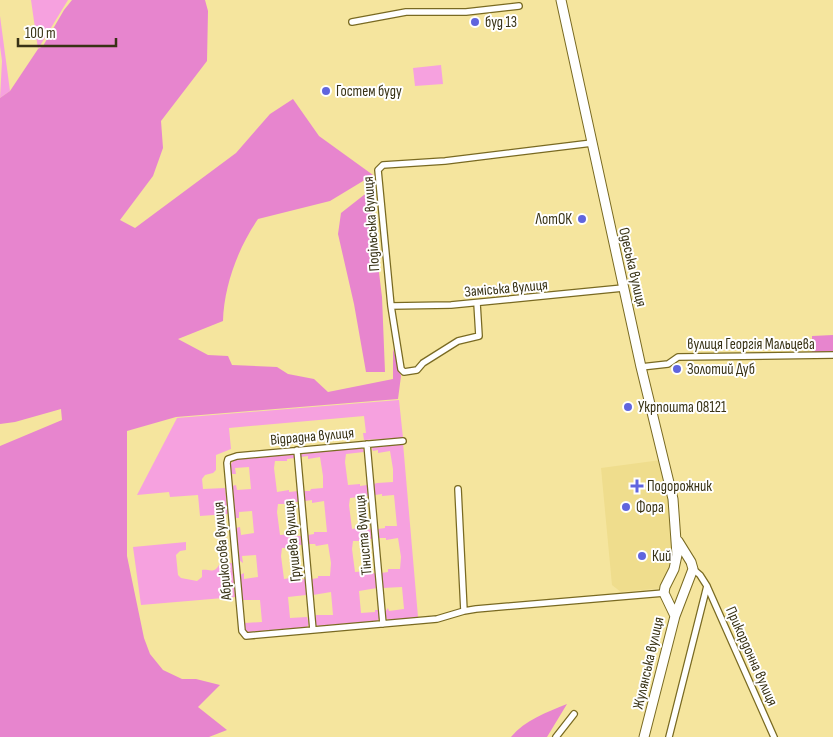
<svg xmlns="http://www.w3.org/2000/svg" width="833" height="737" font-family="'Sofia Sans Condensed',sans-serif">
<rect width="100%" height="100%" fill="#f5e59e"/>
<path fill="#efdd8d" d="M661,460L669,497L674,560L663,588L621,592L612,585L601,468Z"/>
<path fill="#f6a1df" d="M31,0H68L38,49Z
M0,16L10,91L0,98L2,61L0,46Z
M441,65L443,84L415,86L413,68Z
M399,400L403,438L364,440L363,433H366L364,416L229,428L231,449L216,455V470L213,473L205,475L202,479L203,489L225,488L228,514L200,516L198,495L170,497L169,492L137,495L177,418Z
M403,443L418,617L389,620L386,618L385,612L388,608L389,611L404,609L402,587L383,588L381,573L388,572V569H400L401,557L398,538L386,540V538H379L378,529L385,528V526H397L394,495L382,496V494L375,495L374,484L377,483L393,482V469L390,451L378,453V450L373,451L372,448L375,446Z
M362,447L364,452L346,454L345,462L348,485L360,484V486L367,485L368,496L350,498L349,505L352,529L364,527V530L371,529L372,539H365V541H353L352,549L355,572L367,571L368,574L375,573L377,588L359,591L361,613L375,612V610H378L379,618L377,621L318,626L315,624L316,615H333L331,592L313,595L312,579L318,578V576H330L331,563L328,544L316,546L315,544H309L308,535L314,534V532H327L324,501L312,503V500L305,501L304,491H310L311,489L323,488V476L320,457L308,459V456L301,457V455L303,453Z
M291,454L294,455L295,458L287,459V461H275L274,468L277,492L289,490V492L298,491L299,502H290V504H278L277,512L280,535L292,534L293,536H301L302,545H294V548H282L281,556L284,579L296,577L297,580L305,579L306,595L288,597L290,618L307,617L309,624L307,627L249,632L245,630V623L262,622L260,600H242L240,575L244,573V579L258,577L256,555L242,556L243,563L239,560L236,528L240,527L241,535L254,533L252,511L239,512V518H235L232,486L236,485L237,490L251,489L249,467L235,468L236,474H231V464L235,459Z
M186,542V550L180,551L176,555L178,575L181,578L197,581L202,577V570C209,569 214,574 219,565L232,563L235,597L141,605L133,547Z"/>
<path fill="#e785ce" d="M72,0H205L208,11L207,61L161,121L163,148L153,176L120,220L135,228L236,153L270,114L293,99L319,136L373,175L330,201L258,219C238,248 224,286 223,321L178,339L208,355L228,356L232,365L277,367L288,374L314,379L328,392L393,379V349L401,376L398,399L176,417L127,431V556L144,638L150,654L163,670L182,679H196L220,685L198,707L227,730L209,737H0V446L62,420L61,409L15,422L0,424V98L10,91L38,49L43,46L64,10Z
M369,191L382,297L385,372H366L354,304L338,234L341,213Z
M833,335V352H812V336Z
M567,704L547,737H511C525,720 547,712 567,704Z"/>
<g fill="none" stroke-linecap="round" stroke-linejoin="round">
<g stroke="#796a22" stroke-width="8">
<path id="street" d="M352,22L406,12H466L519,6
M477,303L479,336L458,341L423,363L417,370L404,372L401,369L391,306L378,170L383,165L445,161L592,143
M391,306L451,305L623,288
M641,367L668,364L678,357L833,355
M403,441L237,456L228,459L227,463L242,631L246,636L437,619L464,611L476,609L664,593
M367,444L383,624
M297,450L313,630
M458,489L464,611
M693,569L700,575L707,586
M556,737L574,714
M669,737L707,586L774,737"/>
</g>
<g stroke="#796a22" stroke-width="11">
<path id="secondary" d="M561,0L641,367L673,499L677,555L674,569L665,587L664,593L675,616
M644,737L675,616L693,569L691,562L678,541"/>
</g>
<use href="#street" stroke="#fff" stroke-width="5.5"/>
<use href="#secondary" stroke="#fff" stroke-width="9"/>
</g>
<g fill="#6065de" stroke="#fff" stroke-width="2">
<circle cx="475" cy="22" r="5"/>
<circle cx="326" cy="91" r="5"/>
<circle cx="582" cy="219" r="5"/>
<circle cx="677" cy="369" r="5"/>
<circle cx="628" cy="407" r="5"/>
<path d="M634.5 478.5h5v5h5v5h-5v5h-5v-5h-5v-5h5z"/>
<circle cx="626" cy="507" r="5"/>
<circle cx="642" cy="556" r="5"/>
</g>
<g text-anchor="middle" stroke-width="4" stroke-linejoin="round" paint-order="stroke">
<g font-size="15" fill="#383215" stroke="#fff" text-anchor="start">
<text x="485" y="27">буд 13</text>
<text x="336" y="96">Гостем буду</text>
<text x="572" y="224" text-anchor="end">ЛотОК</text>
<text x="687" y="374">Золотий Дуб</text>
<text x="638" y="412">Укрпошта 08121</text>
<text x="647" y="491">Подорожник</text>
<text x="636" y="512">Фора</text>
<text x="652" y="561">Кий</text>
</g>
<g font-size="15" fill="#383215" stroke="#fff">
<text transform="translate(371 224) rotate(-94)" y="5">Подільська вулиця</text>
<text transform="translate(633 267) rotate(77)" y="5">Одеська вулиця</text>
<text transform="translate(506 288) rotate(-5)" y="5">Заміська вулиця</text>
<text x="751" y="349">вулиця Георгія Мальцева</text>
<text transform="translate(312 436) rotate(-5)" y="5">Відрадна вулиця</text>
<text transform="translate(363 535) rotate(-95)" y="5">Тіниста вулиця</text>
<text transform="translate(292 541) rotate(-95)" y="5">Грушева вулиця</text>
<text transform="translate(222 551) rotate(-95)" y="5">Абрикосова вулиця</text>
<text transform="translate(752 656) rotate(66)" y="5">Прикордонна вулиця</text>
<text transform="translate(648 663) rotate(-77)" y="5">Жулянська вулиця</text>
</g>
</g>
<path d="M18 38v8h98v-8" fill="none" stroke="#383215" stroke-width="2.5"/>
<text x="25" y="38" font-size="15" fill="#383215" stroke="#ffffff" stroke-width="4" paint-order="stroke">100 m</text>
</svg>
